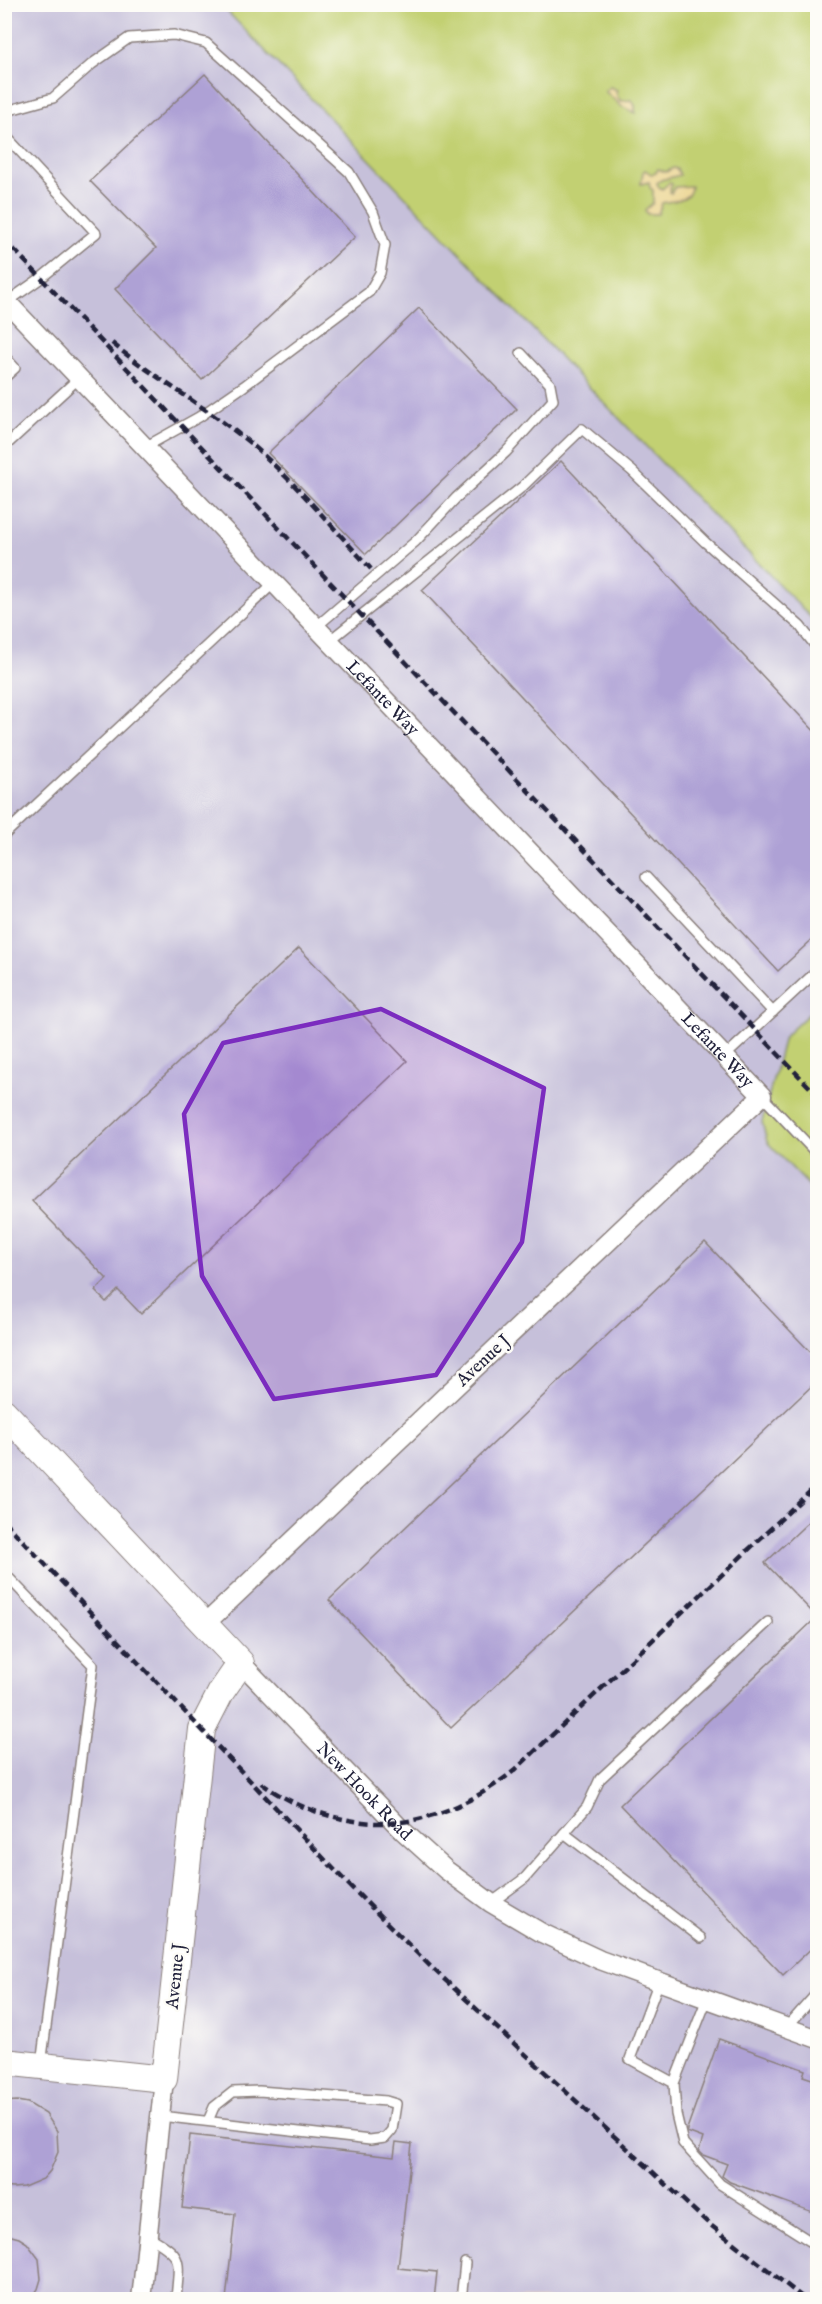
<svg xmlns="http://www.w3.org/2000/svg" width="822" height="2304" font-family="'IM FELL English',serif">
<rect width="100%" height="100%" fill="#fdfcf7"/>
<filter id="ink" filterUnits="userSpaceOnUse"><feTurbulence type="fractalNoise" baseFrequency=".0167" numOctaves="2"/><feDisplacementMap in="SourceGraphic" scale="12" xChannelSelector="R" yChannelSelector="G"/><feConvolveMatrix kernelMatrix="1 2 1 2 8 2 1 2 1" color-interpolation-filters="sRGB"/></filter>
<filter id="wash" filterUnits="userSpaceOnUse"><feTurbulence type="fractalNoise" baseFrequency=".008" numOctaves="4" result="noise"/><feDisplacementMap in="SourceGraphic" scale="24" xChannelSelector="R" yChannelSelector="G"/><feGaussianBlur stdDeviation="1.35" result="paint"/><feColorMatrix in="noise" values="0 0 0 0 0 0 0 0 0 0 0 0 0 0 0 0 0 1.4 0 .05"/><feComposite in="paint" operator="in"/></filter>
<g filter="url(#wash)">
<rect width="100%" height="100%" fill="#f2dcbd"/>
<path fill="#c6c0da" d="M5,5H224L817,623V1005L784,1037L763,1125L766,1142L818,1194L817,2299L5,2300Z"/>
<path fill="#c2d072" stroke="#727956" stroke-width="1.5" d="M221,5H817V624Z
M817,1006V1194L767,1142L762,1122L784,1037Z"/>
<path fill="#eeda9e" stroke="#887e6c" stroke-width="1.5" d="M610,87L617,90L616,93L620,101L632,100L635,106V113L621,106L605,91Z
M673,168L677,169L680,175L661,180L657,183L658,186L662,189L669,183L672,184L669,192L671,193L675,187L691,186C691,202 672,200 662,203L658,214H647L645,210L653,203V190L650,188L649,182L641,184L643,172L645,170L651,174L656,173L658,169L666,172Z"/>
<g id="blocks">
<path fill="#aea1d5" d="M205,74L355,237L202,380L115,289L156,248L90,181Z
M419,308L517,409L366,554L268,453Z
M561,461L818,735V934L778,971L422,590Z
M299,948L407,1061L141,1314L118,1290L106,1302L95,1291L107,1279L32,1201Z
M705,1242L818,1360V1380L451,1728L329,1600Z
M818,1513V1942L783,1975L620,1805L817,1617L765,1563Z
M719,2039L805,2070L803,2076L818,2081V2214L730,2182L722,2176L727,2164L703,2155L699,2151L703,2138L687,2132V2129Z
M17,2101L28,2103L46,2114L57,2131L58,2152L50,2171L43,2179L24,2187L13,2188L4,2187V2102Z
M190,2135L394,2157L396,2142L412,2144L398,2268L437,2272L434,2300H226L235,2214L182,2208Z
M4,2234L19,2238L27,2243L39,2259L41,2279L38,2289L30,2300H4Z"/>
</g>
</g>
<g filter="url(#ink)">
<use href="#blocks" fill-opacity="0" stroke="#8a7f7c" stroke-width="1.5"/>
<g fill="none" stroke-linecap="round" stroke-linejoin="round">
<g stroke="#8a7f7c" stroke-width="12">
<path id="lane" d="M4,109L10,110L53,98L92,64L129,38L174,35L206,43L349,172L373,212L385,245L380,273L369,292L244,386L199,417L145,447
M4,134L96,233L41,278L7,302
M4,356L15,368L4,378
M4,447L79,378
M316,627L416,541L456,498L506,452L553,400L550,384L521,353
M329,641L522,487L582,429L632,471L705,542L800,626L818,649
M4,835L274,583
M646,877L773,1012
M724,1057L818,970
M762,1096L818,1155
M4,1573L93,1665L41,2065
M564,1833L701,1938
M491,1903L525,1878L587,1807L600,1779L768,1622
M659,1981L630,2059L674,2083L707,1999
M786,2028L818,1992
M674,2083L676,2114L683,2143L720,2184L813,2243L818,2232
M160,2116L370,2140L385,2138L392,2130L396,2104L386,2101L259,2091L233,2092L214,2107L208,2121
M148,2236C185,2257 179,2259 176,2300
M461,2300L465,2263"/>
</g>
<g stroke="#8a7f7c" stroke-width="21">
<g id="street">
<path id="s1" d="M4,299L762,1096L205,1624"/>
<path id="s2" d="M241,1663L403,1831L446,1870L491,1903L542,1933L600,1960L818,2039"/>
<path d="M141,2300L164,2079"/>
</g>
</g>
<g stroke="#8a7f7c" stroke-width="28">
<path id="secondary" d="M4,1412L241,1663L221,1692L202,1729L164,2079L4,2062"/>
</g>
<use href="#lane" stroke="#fff" stroke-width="9"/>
<use href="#street" stroke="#fff" stroke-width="18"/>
<use href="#secondary" stroke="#fff" stroke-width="26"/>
<path stroke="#22223b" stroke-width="4.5" stroke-dasharray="9 4.5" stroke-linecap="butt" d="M4,239L818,1096
M112,343C158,381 212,410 257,449C298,486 334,529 371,569
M4,1521L348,1884L430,1966L708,2223L806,2300
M261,1783C306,1816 372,1833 426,1817C460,1808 488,1791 515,1770L818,1484"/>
</g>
</g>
<path fill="#7b2cbf" fill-opacity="0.2" stroke="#7b2cbf" stroke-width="4.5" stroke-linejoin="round" d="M381,1009L544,1088L522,1242L436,1375L274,1399L202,1276L184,1114L223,1043Z"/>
<g text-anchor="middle" stroke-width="5" stroke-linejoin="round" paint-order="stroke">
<g font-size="18" fill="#22223b" stroke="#fdfcf7">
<text dy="6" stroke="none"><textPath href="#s1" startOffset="550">Lefante Way</textPath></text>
<text dy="6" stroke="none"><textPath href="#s1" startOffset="1036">Lefante Way</textPath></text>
<text transform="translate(483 1360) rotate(-43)" y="6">Avenue J</text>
<text dy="6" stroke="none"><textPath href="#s2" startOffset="178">New Hook Road</textPath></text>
<text transform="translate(175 1976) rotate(-84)" y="6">Avenue J</text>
</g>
</g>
<rect width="822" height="2304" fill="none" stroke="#fdfcf7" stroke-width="24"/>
</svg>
